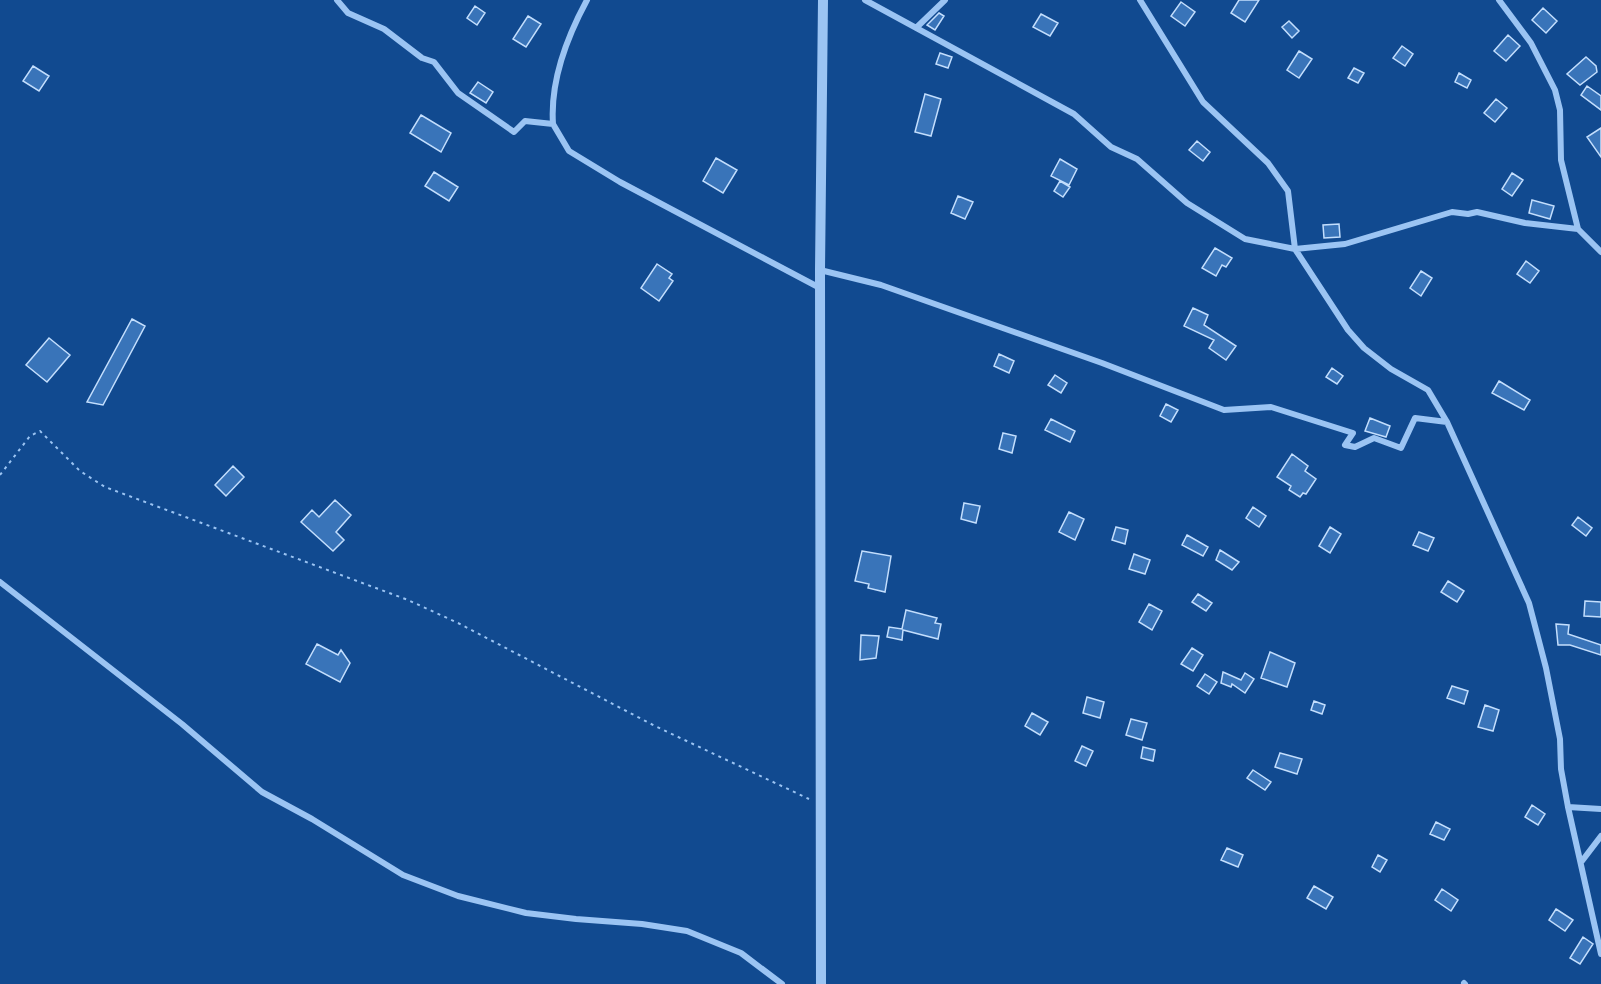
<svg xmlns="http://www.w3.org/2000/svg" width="1601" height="984" font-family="'Asap Condensed',sans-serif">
<rect width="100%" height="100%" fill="#114a90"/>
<path fill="#3974b9" stroke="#c3defd" stroke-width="1.5" d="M1239,0H1259L1245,22L1231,13Z
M1181,2L1195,12L1185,26L1171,16Z
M475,6L485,13L477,25L467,18Z
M1543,8L1557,21L1546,33L1532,20Z
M939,13L944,16L935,30L927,25Z
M1041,14L1058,23L1050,36L1033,27Z
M528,16L541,24L526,47L513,39Z
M1289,21L1299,31L1292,38L1282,27Z
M1508,35L1520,46L1506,61L1494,51Z
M1402,46L1413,54L1405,66L1393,58Z
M1299,51L1312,59L1299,78L1287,70Z
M940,53L952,57L948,68L936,64Z
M1586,57L1596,66L1597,72L1580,85L1567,74Z
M33,66L49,76L39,91L23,81Z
M1354,68L1364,73L1358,83L1348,78Z
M1459,73L1471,80L1467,88L1455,82Z
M478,82L493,92L486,103L470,93Z
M1587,86L1601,96V110L1581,95Z
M925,94L941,99L931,136L915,132Z
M1496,99L1507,108L1495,122L1484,113Z
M421,115L451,133L441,152L410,133Z
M1601,128V157L1587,137Z
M1197,141L1210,152L1203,161L1189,150Z
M716,158L737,170L723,193L703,181Z
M1060,159L1077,169L1069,185L1051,176Z
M434,172L458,187L449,201L425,186Z
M1512,173L1523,180L1512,196L1502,189Z
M1060,181L1070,187L1063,197L1054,191Z
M958,196L973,202L965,219L951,213Z
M1532,200L1554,206L1550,219L1529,213Z
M1339,224L1340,237L1324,238L1323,225Z
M1215,248L1232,258L1226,267L1222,265L1216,276L1202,268Z
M1526,261L1539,271L1530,283L1517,274Z
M657,264L672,274L669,278L673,281L659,301L641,288Z
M1421,271L1432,278L1421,296L1410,288Z
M1193,308L1208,315L1204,325L1236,346L1226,360L1209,348L1214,340L1184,326Z
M132,319L145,326L103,405L87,402Z
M49,338L70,355L47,382L26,365Z
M999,354L1014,361L1009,373L994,366Z
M1332,368L1343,376L1337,384L1326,377Z
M1055,375L1067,383L1061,393L1048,385Z
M1499,381L1530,400L1524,410L1492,393Z
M1166,404L1178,410L1171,422L1160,416Z
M1370,418L1390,426L1386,437L1365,431Z
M1051,419L1075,431L1070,442L1045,430Z
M1003,433L1016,436L1012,453L999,449Z
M1292,454L1308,466L1305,471L1316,479L1306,494L1303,493L1300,497L1289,490L1291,486L1277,477Z
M233,466L244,477L226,496L215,485Z
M335,500L351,515L336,532L344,540L333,551L301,522L312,510L319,517Z
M964,503L980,506L976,523L961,519Z
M1253,507L1266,516L1259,527L1246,518Z
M1069,512L1084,519L1075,540L1059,532Z
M1578,517L1592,528L1586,536L1572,525Z
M1116,527L1128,530L1125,544L1112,540Z
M1330,527L1341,534L1330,553L1319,546Z
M1419,532L1434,538L1428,551L1413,545Z
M1187,535L1208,547L1203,556L1182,545Z
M1220,550L1239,562L1232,570L1216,560Z
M862,551L891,556L885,592L868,588L869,584L855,581Z
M1134,554L1150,560L1145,574L1129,569Z
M1448,581L1464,591L1457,602L1441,592Z
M1198,594L1212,603L1206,611L1192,602Z
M1585,601L1601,602V617L1584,616Z
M1149,604L1162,611L1152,630L1139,622Z
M906,610L937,618L935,623L941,624L938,639L903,630L902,640L887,637L889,627L902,629Z
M1556,624L1569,625L1568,634L1601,645V655L1570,645H1558Z
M861,635L879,636L876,658L860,660Z
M317,644L338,655L341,650L350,663L340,682L306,664Z
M1192,648L1203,655L1193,671L1181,664Z
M1270,652L1295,663L1287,687L1261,678Z
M1223,672L1241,680L1245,673L1254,679L1245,693L1232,684L1231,687L1221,683Z
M1205,674L1217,682L1209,694L1197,686Z
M1452,686L1468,691L1464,704L1447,698Z
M1087,697L1104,702L1100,718L1083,713Z
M1314,701L1325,705L1322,714L1311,710Z
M1485,705L1499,710L1493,731L1478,727Z
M1032,713L1048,722L1040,735L1025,726Z
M1131,719L1147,723L1142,740L1126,735Z
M1082,746L1093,751L1086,766L1075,761Z
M1143,747L1155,750L1153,761L1141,758Z
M1280,753L1302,759L1297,774L1275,767Z
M1253,770L1271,782L1265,790L1247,778Z
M1532,805L1545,814L1538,825L1525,817Z
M1436,822L1450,829L1444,840L1430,834Z
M1227,848L1243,855L1238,867L1221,860Z
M1378,855L1387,860L1380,872L1372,867Z
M1314,886L1333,897L1326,909L1307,898Z
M1442,889L1458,900L1451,911L1435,900Z
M1556,909L1573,920L1565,931L1549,920Z
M1583,937L1593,944L1580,964L1570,958Z"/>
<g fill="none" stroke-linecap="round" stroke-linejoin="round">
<path stroke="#9bc4f3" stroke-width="2" stroke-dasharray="3 4.5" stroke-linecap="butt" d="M0,475L30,436L40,431L80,471L105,487L408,600L458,623L655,726L809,799"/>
<path stroke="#9bc4f3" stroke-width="6" d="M337,0L348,13L384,29L422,58L434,62L458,93L514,132L525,121L553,124L569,151L620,182L820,288
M865,0L1074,114L1111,147L1137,159L1187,203L1245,239L1295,249L1345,244L1452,212L1468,214L1477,212L1525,223L1578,229
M1140,0L1203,102L1268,163L1288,191L1295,249L1348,330L1364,348L1391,369L1428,390L1447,422L1529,603L1546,668L1560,739L1561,769L1568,807L1601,954
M1499,0L1531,43L1555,90L1560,110L1561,160L1578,229L1601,252
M916,28L945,0
M553,124C550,81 567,37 587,0
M820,270L881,285L1102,363L1224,410L1271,407L1353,433L1345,445L1355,447L1374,438L1401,448L1415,418L1447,422
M0,582L182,724L262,792L312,819L403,875L458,896L526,913L576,919L642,924L687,931L741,953L782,984
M1568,807L1601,809
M1582,861L1601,836
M1464,983L1465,984"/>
<path stroke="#9bc4f3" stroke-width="10" d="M821,984L820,270L823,0"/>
</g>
</svg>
